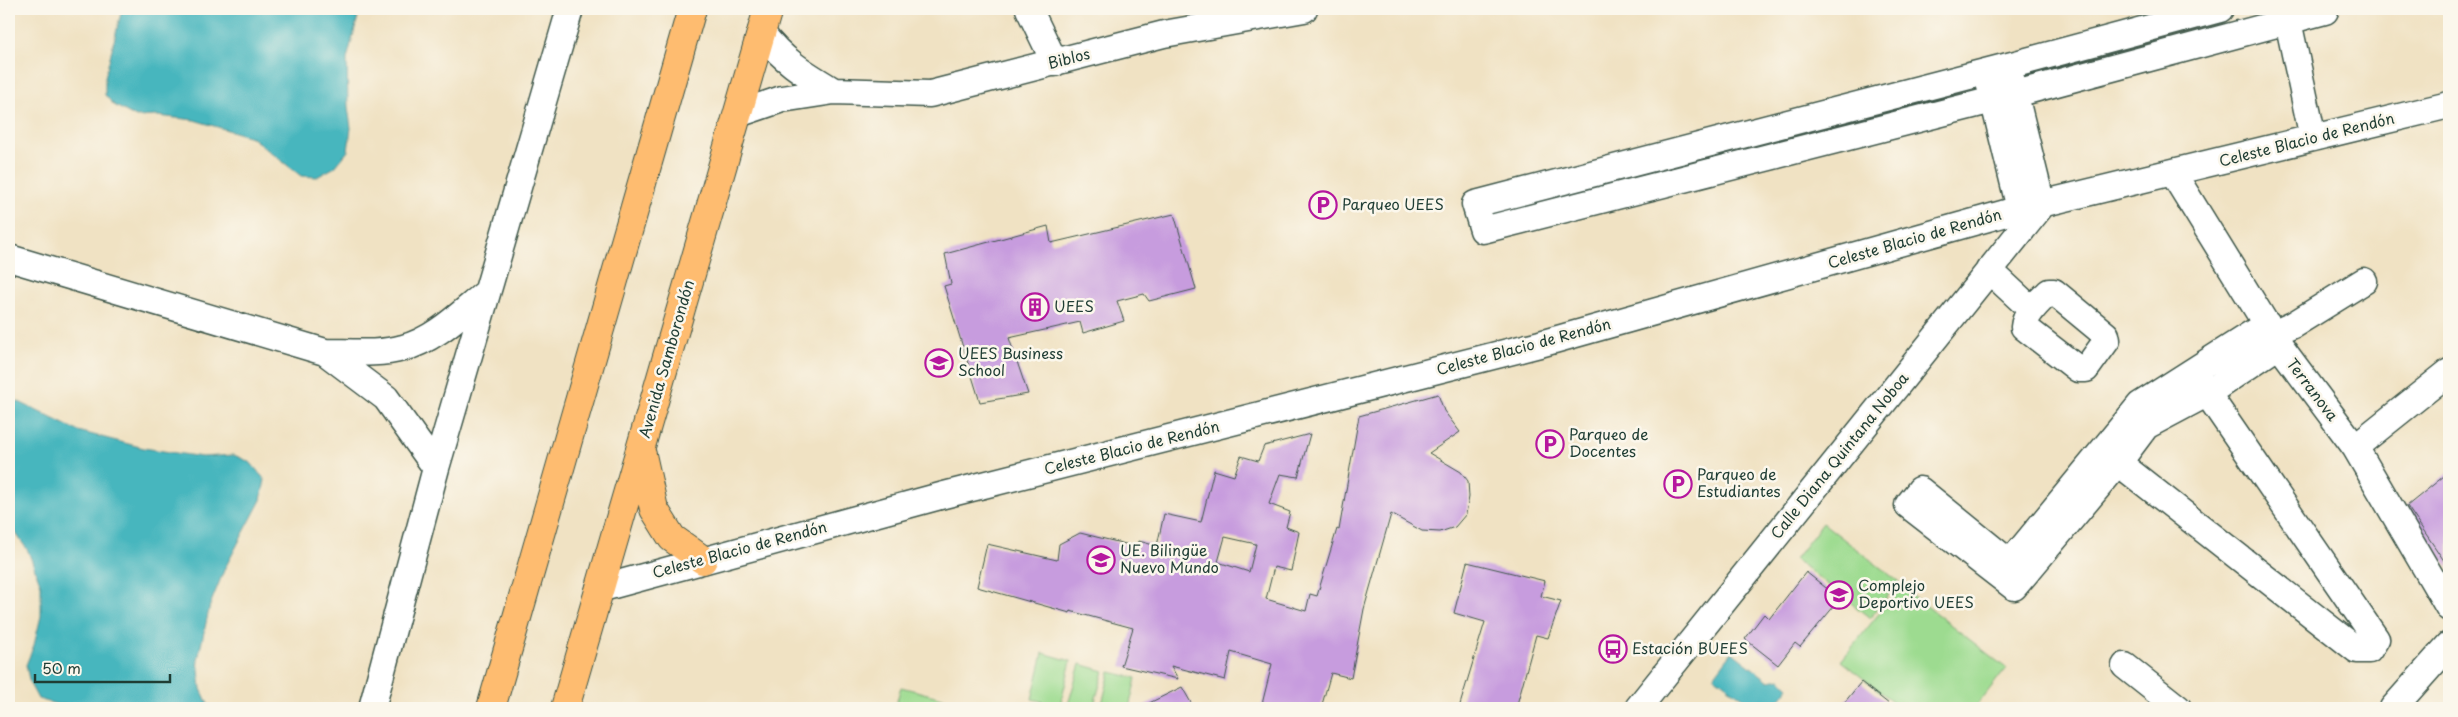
<svg xmlns="http://www.w3.org/2000/svg" width="2458" height="717" font-family="'Playpen Sans',sans-serif">
<rect width="100%" height="100%" fill="#fbf7ec"/>
<filter id="ink" filterUnits="userSpaceOnUse"><feTurbulence type="fractalNoise" baseFrequency=".02" numOctaves="2"/><feDisplacementMap in="SourceGraphic" scale="10" xChannelSelector="R" yChannelSelector="G"/><feConvolveMatrix kernelMatrix="1 2 1 2 8 2 1 2 1" color-interpolation-filters="sRGB"/></filter>
<filter id="wash" filterUnits="userSpaceOnUse"><feTurbulence type="fractalNoise" baseFrequency=".0096" numOctaves="4" result="noise"/><feDisplacementMap in="SourceGraphic" scale="20" xChannelSelector="R" yChannelSelector="G"/><feGaussianBlur stdDeviation="1.12" result="paint"/><feColorMatrix in="noise" values="0 0 0 0 0 0 0 0 0 0 0 0 0 0 0 0 0 1.4 0 .05"/><feComposite in="paint" operator="in"/></filter>
<g filter="url(#wash)">
<rect width="100%" height="100%" fill="#f0e2c3"/>
<path fill="#9ddb90" stroke="#5e8c62" d="M1823,523L1899,582L1870,618L1795,559Z
M1901,586L2006,668L1975,708H1901L1841,661Z
M1043,653L1071,661L1060,706L1032,699Z
M1080,664L1104,671L1093,708H1067Z
M1110,672L1136,678L1129,708H1101Z
M901,687L980,708H895Z"/>
<path fill="#47b6be" stroke="#337a79" d="M122,9H360L347,59L348,107L351,128L348,151L335,167L317,177L301,176L251,137L194,120L158,116L136,117L114,105L105,95V77Z
M9,397L78,431L144,448L202,457L234,455L250,462L265,480L261,500L225,568L210,605L198,659L201,689L210,708H97L82,704L59,705L38,699L30,684L26,665L34,645L41,616V585L28,551L9,523Z
M1732,652L1769,681L1780,679L1789,687L1773,708H1756L1714,676Z"/>
<g id="blocks">
<path fill="#c79cde" fill-rule="evenodd" d="M1174,214L1196,289L1149,301L1144,294L1117,301L1124,321L1083,333L1080,322L1009,338L1028,394L980,402L944,286L951,284L945,254L1048,226L1051,243Z
M1438,394L1444,411L1460,432L1429,453L1461,472L1468,481L1469,497L1466,514L1455,527L1440,532L1422,531L1391,514L1364,609L1351,678L1331,673L1321,708H1261L1272,664L1231,652L1225,680L1171,666L1178,679L1121,666L1133,628L1070,611V613L977,587L987,544L1057,560L1059,544L1080,533L1138,547L1139,541L1157,546L1164,514L1201,522L1214,470L1234,476L1241,456L1258,461L1264,446L1310,434L1298,477L1280,474L1269,504L1290,512L1286,527L1299,532L1291,571L1274,567L1266,599L1306,611L1310,594L1317,596L1337,529L1339,530L1359,416ZM1225,537L1256,544L1249,572L1218,562Z
M2449,472V568L2407,506Z
M1467,562L1545,581L1541,596L1561,601L1548,638L1536,635L1516,708H1459L1485,622L1454,613Z
M1806,572L1840,599L1800,647L1795,643L1778,665L1745,639L1764,614L1769,619Z
M1861,682L1894,708H1840Z
M1182,687L1194,708H1139Z"/>
</g>
</g>
<g filter="url(#ink)">
<use href="#blocks" fill-opacity="0" stroke="#3e5649" stroke-width="1"/>
<g fill="none" stroke-linecap="round" stroke-linejoin="round">
<g stroke="#3e5649" stroke-width="29">
<path id="minor" d="M1029,9L1055,63
M2220,9L2008,66L1475,204L1483,230L1993,100L2325,11L2324,9
M2288,21L2313,138
M1989,82L2020,209
M834,91L930,94L1164,34L1304,9
M738,114L782,99L834,91C804,73 783,61 761,32
M2173,173L2279,345L2355,447L2449,608
M9,258L325,352C351,352 378,355 403,348C435,340 461,313 486,293
M1989,270L2032,310
M2049,292H2054L2106,335L2107,340L2086,369H2078L2024,327C2025,313 2040,301 2049,292Z
M2267,324L2140,405L2010,563L1920,490L1908,505L2014,587L2119,462L2146,426L2208,393L2279,345
M2273,334L2293,325L2364,281
M325,352L386,398L436,468
M2355,447L2449,372
M2106,453L2357,650H2369L2376,639L2198,380
M599,589L944,495L1540,344L2020,209L2449,105
M2125,666L2178,708
M372,708L436,468L570,9
M1638,708L2042,205L2010,75
M2393,708L2449,645"/>
</g>
<g stroke="#3e5649" stroke-width="30">
<path id="highway" d="M642,455L654,509L672,538L703,560
M491,708L692,9
M565,708L768,9"/>
</g>
<use href="#minor" stroke="#fff" stroke-width="26"/>
<use href="#highway" stroke="#febc70" stroke-width="28"/>
</g>
</g>
<defs>
<g id="parking-ring" transform="scale(1.4375)"><circle r="9.5" fill="#fbf7ec" stroke="#b5179e" stroke-width="1.5"/><path d="M-3.5-5.5H1a3.5 3.5 0 0 1 0 7H-1V5.5H-3.5ZM-1-3.4V-.6H.8a1.4 1.4 0 0 0 0-2.8Z" fill="#b5179e"/></g>
<g id="building-ring" transform="scale(1.4375)"><circle r="9.5" fill="#fbf7ec" stroke="#b5179e" stroke-width="1.5"/><path d="M-4-6H4V6H1V3H-1V6H-4ZM-2.5-4.3h1.7v1.8h-1.7ZM.8-4.3h1.7v1.8H.8ZM-2.5-1h1.7V.8h-1.7ZM.8-1h1.7V.8H.8Z" fill="#b5179e"/></g>
<g id="university-ring" transform="scale(1.4375)"><circle r="9.5" fill="#fbf7ec" stroke="#b5179e" stroke-width="1.5"/><path d="M0-5L7-2L0 1L-7-2ZM-4 1L0 2.5L4 1V4Q0 6-4 4Z" fill="#b5179e"/></g>
<g id="school-ring" transform="scale(1.4375)"><circle r="9.5" fill="#fbf7ec" stroke="#b5179e" stroke-width="1.5"/><path d="M0-5L7-2L0 1L-7-2ZM-4 1L0 2.5L4 1V4Q0 6-4 4Z" fill="#b5179e"/></g>
<g id="bus-ring" transform="scale(1.4375)"><circle r="9.5" fill="#fbf7ec" stroke="#b5179e" stroke-width="1.5"/><path d="M-5-6H5V4H4V6H2V4H-2V6H-4V4H-5ZM-3.5-4V0h7V-4ZM-3.5 1.2v1.5H-2V1.2ZM2 1.2v1.5H3.5V1.2Z" fill="#b5179e"/></g>
</defs>
<g fill-rule="evenodd">
<use href="#parking-ring" x="1323" y="205"/>
<use href="#building-ring" x="1035" y="307"/>
<use href="#university-ring" x="939" y="363"/>
<use href="#parking-ring" x="1550" y="444"/>
<use href="#parking-ring" x="1678" y="484"/>
<use href="#school-ring" x="1101" y="560"/>
<use href="#university-ring" x="1839" y="595"/>
<use href="#bus-ring" x="1613" y="649"/>
</g>
<g text-anchor="middle" stroke-width="5" stroke-linejoin="round" paint-order="stroke">
<g font-size="15" fill="#1f3d34" stroke="#fbf7ec">
<text transform="translate(1069 59) rotate(-14)" y="5">Biblos</text>
<text transform="translate(2307 140) rotate(-14)" y="5">Celeste Blacio de Rendón</text>
<text transform="translate(1915 239) rotate(-16)" y="5">Celeste Blacio de Rendón</text>
<text transform="translate(1524 347) rotate(-15)" y="5">Celeste Blacio de Rendón</text>
<text transform="translate(667 359) rotate(-74)" y="5">Avenida Samborondón</text>
<text transform="translate(2312 390) rotate(53)" y="5">Terranova</text>
<text transform="translate(1132 448) rotate(-14)" y="5">Celeste Blacio de Rendón</text>
<text transform="translate(1840 456) rotate(-51)" y="5">Calle Diana Quintana Noboa</text>
<text transform="translate(740 550) rotate(-15)" y="5">Celeste Blacio de Rendón</text>
</g>
<g font-size="15" fill="#1f3d34" stroke="#fbf7ec" text-anchor="start">
<text x="1342" y="210">Parqueo UEES</text>
<text x="1054" y="312">UEES</text>
<text x="958" y="359">UEES Business<tspan x="958" dy="17">School</tspan></text>
<text x="1569" y="440">Parqueo de<tspan x="1569" dy="17">Docentes</tspan></text>
<text x="1697" y="480">Parqueo de<tspan x="1697" dy="17">Estudiantes</tspan></text>
<text x="1120" y="556">UE. Bilingüe<tspan x="1120" dy="17">Nuevo Mundo</tspan></text>
<text x="1858" y="591">Complejo<tspan x="1858" dy="17">Deportivo UEES</tspan></text>
<text x="1632" y="654">Estación BUEES</text>
</g>
</g>
<rect width="2458" height="717" fill="none" stroke="#fbf7ec" stroke-width="30"/>
<path d="M35 674v8h135v-8" fill="none" stroke="#1f3d34" stroke-width="2.5"/>
<text x="42" y="674" font-size="15" fill="#1f3d34" stroke="#fbf7ec" stroke-width="4" paint-order="stroke">50 m</text>
</svg>
